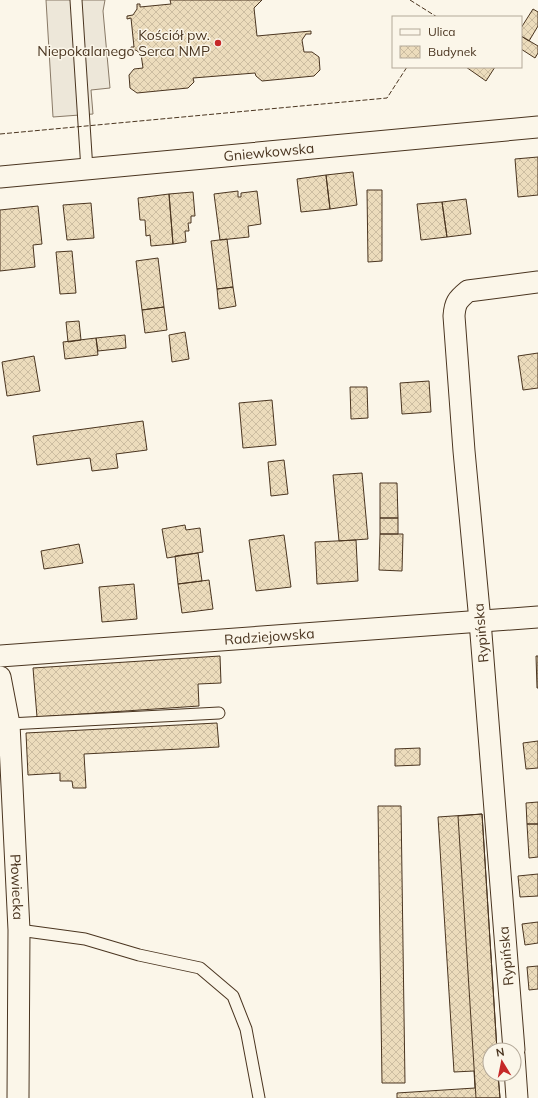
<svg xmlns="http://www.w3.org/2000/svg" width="538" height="1098" font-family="Mulish,sans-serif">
<defs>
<pattern id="building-cross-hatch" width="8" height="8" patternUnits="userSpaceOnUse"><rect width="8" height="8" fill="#ecdcbc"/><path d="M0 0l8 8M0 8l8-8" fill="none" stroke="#ccbda1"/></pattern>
</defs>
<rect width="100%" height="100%" fill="#fbf6e9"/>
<path fill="#ede7d9" stroke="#887966" d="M46,0H105L103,11L110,88L91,90L93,114L53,117Z"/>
<path fill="url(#building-cross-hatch)" stroke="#4a3520" d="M170,0H262L254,8L257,36L311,31V34H306L302,40L304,52H312L319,57L320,70L314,76L262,81L256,76L255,73L193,78L194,82L188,88L137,93L130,88L129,75L134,69L143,68L141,54L136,50L131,51V47H134L131,18L127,19V16L133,15L137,9V4H140V7L171,4Z
M533,9L538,12V26L529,41L521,36V28Z
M521,36L538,46V53L535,58L521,49Z
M466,67H495L486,81Z
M538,157V195L518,197L515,159Z
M353,172L357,205L330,209L326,175Z
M326,175L330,209L301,212L297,179Z
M367,190H382V261L368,262Z
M238,191V197H241V193L257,191L261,224L248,226L249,237L220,240L214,194Z
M193,192L195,216H191V223H188L189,231H185L186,242L173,244L169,194Z
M169,194L173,244L151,246L150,235L146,236L145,220H140L138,198Z
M466,199L471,234L447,237L442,202Z
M442,202L447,237L421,240L417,204Z
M91,203L94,238L67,240L63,205Z
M38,206L42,244L33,245L35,267L0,271V210Z
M227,239L233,287L217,289L211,241Z
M72,251L76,293L60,294L56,252Z
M158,258L164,307L142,310L136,261Z
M233,287L236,306L219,309L217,289Z
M164,307L167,330L145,333L142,310Z
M79,321L81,340L68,342L66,322Z
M185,332L189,359L172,362L169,335Z
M125,335L126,348L98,351L96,338Z
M96,338L98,355L65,359L63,342Z
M538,353V388L523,390L518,356Z
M34,356L40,391L7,396L2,362Z
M429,381L431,412L402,414L400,383Z
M350,387H367L368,418L351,419Z
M272,400L276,445L243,448L239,403Z
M143,421L147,450L116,454L118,468L92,471L90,458L37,465L33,436Z
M284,460L288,494L271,496L268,462Z
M362,473L368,539L339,541L333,475Z
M380,483H397L398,518H380Z
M380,518H398V534H380Z
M185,525L186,530L200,528L203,552L167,558L162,529Z
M380,534H403L402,571L379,570Z
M284,535L291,587L256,591L249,540Z
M356,540L358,581L317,584L315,542Z
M79,544L83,563L44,569L41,551Z
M198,553L202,581L178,584L175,556Z
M209,580L213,609L182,613L178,584Z
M134,584L137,619L102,622L99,587Z
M220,656L221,683L198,684L199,706L37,717L33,668Z
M536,656H538V688H537Z
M217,723L219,747L84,754L86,788H73L72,781H60V773L28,775L26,733Z
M538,741V768L526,769L523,743Z
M420,748V765L395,766V749Z
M538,802V824H527L526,803Z
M378,806H401L405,1083H382Z
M482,814L497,1050H490V1074H498L500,1098H397V1093L475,1088L474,1071L454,1072L438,817Z
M482,814L497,1050H490V1074H498L500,1098H476L458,816Z
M527,824H538V857L529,858Z
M538,874V896L520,897L518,876Z
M538,922V943L525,945L522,924Z
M538,966V989L529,990L527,967Z"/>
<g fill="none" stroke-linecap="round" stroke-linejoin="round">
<g stroke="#4a3520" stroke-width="13">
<path id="service" d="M76,0L87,170
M9,724L219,713
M19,930L85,939L139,955L200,968L233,996L246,1029L259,1098"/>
</g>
<g stroke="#4a3520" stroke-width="23">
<g id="minor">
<path id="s1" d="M0,177L538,127"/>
<path id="s2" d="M0,656L538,617"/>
<path id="s3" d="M0,677L9,724L19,930L18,1098"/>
<path d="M514,1050L480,621L464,451L454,316C455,303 457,300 468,291L538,282"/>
<path d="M514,1055L517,1098"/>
</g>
</g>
<use href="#service" stroke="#fbf6e9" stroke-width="11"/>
<use href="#minor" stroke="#fbf6e9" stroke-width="21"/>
<path stroke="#4a3520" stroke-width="1" stroke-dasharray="5 2" stroke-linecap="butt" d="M410,0L437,17
M0,134L387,98L407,67"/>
</g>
<circle fill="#c62828" stroke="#fbf6e9" stroke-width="1.5" cx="218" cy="43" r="4"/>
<g text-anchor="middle" stroke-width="3" stroke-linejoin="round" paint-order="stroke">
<g font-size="14" fill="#4a3520" stroke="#fbf6e9" text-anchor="end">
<text x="210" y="40">Kościół pw.<tspan x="210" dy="16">Niepokalanego Serca NMP</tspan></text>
</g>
<g font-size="14" fill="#4a3520" stroke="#fbf6e9">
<text dy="5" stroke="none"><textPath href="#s1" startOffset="270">Gniewkowska</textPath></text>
<text transform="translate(481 633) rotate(-95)" y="5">Rypińska</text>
<text dy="5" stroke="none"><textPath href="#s2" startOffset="270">Radziejowska</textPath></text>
<text dy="5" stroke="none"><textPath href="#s3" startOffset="211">Płowiecka</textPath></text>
<text transform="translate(506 956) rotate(-95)" y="5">Rypińska</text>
</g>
</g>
<rect x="392" y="16" width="130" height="52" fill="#fbf6e9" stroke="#b4a999"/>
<rect x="400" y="29" width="20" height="6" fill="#fbf6e9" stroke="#b4a999"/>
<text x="428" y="36" font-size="12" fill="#4a3520">Ulica</text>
<rect x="400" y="46" width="20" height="12" fill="url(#building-cross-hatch)" stroke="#b4a999"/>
<text x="428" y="56" font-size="12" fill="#4a3520">Budynek</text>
<g transform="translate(502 1062) rotate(350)"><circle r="19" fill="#fbf6e9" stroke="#b4a999"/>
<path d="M0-3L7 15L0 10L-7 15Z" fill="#c62828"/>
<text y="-6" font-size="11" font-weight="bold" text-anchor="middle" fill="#4a3520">N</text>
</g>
</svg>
